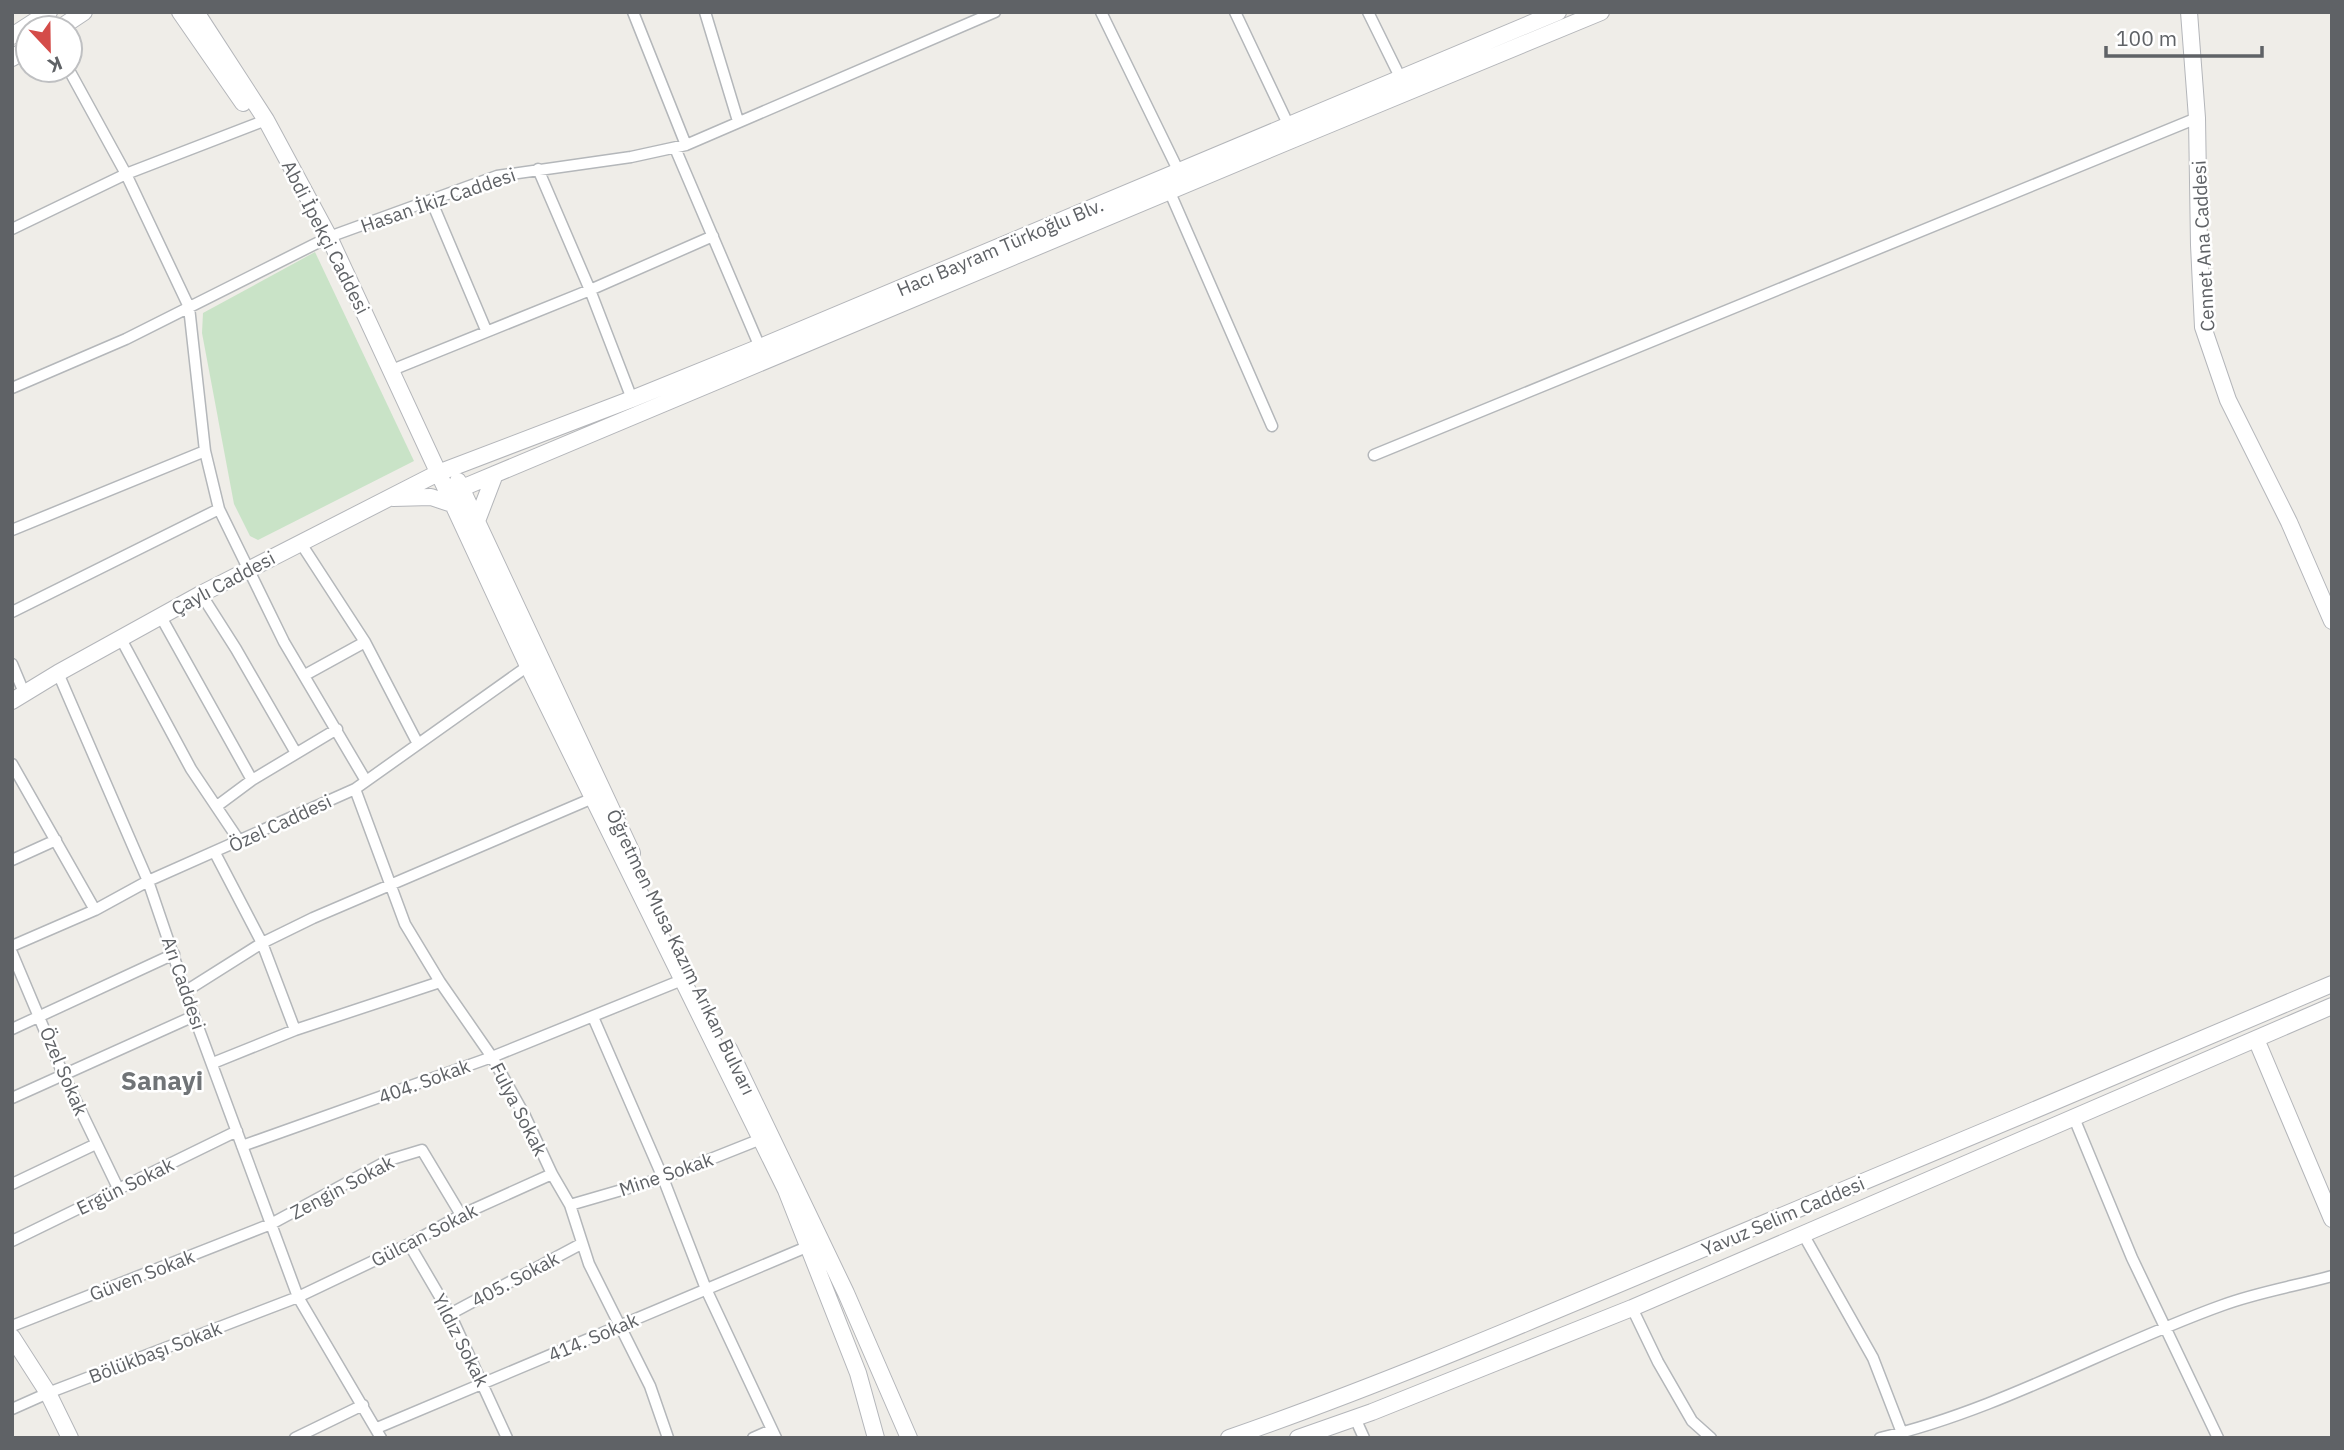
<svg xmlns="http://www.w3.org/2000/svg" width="2344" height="1450" font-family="'IBM Plex Sans',sans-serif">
<rect width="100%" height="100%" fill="#efede8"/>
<path fill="#c9e3c7" d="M315,252L414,461L258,540L250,536L234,504L202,333L203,313Z"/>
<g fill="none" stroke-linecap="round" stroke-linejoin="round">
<g stroke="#b4b7ba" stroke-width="13">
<path id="street" d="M633,12L686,145
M705,12L738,121
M1101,12L1179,172
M1235,12L1289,126
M1368,12L1401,79
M69,70L126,174L189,307L205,451L219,509L284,642L366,781
M675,148L762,352
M538,169L590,290L632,399
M1168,188L1272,426
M431,200L486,330
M12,229L126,174L266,120
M392,370L590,290L713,236
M12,388L126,339L329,237L497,176L631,157L686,145L995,12
M1374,455L2197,118
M12,530L205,451
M300,542L365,642L418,744
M201,594L236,649L296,753
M12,612L219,509
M161,617L252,780
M121,639L191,769L240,842
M12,664L25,695
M58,673L148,881L194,1016L298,1297L381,1438
M305,675L365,642
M12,764L95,910
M355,789L405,924L440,982L492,1057L525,1116L552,1174L570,1205L589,1264L650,1386L668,1438
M217,806L252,780L337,729
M215,853L262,943L295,1030
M12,860L56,840
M12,946L95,910L148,881L355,789L528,666
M12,953L63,1074L118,1188
M186,991L262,943L313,918L593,798
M593,1017L663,1178L706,1289L776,1438
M12,1029L174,954
M213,1063L295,1030L440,982
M12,1098L194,1016
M2074,1118L2132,1258L2218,1438
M242,1146L492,1057L682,980
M12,1184L96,1144
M570,1205L663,1178L761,1139
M1803,1234L1873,1358L1902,1433
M12,1241L237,1131
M409,1244L450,1314L507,1438
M1632,1308L1658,1362L1692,1421L1711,1438
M450,1314L581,1244
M12,1326L271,1224L389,1160L422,1150L461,1215
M12,1409L48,1393L298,1297L409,1244L461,1215L552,1174
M1355,1418L1364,1438
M377,1428L809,1246
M295,1438L363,1405
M753,1438L771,1430
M1880,1438C2000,1410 2108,1346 2223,1305C2258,1292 2296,1286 2332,1276"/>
</g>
<g stroke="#b4b6ba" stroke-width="18">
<path id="secondary" d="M180,12L243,103
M196,12L266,120L329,237L528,666L786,1190L858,1373L876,1438
M2189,12L2197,118L2199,245L2203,327L2228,400L2289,522L2332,621
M60,28L84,12
M12,36L49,12
M12,58L28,48
M458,481L632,853
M462,488L1294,139L1601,12
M393,498L431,497L452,504
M477,521L495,474
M12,701L58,673L201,594L438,473L632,399L760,347L1558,12
M2256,1039L2332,1219
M729,1049L846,1293L909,1438
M12,1337L48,1393L70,1438
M1229,1438C1379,1386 1524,1324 1669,1263C1891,1171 2111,1078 2332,984
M1298,1438L1372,1412L1632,1308L2332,1006"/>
</g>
<use href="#street" stroke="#fff" stroke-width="10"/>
<use href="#secondary" stroke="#fff" stroke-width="16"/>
</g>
<g text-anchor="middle" stroke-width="5" stroke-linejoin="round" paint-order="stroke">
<g font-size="19" fill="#5f6266" stroke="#fff">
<text transform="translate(438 200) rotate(-19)" y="7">Hasan İkiz Caddesi</text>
<text transform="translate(326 237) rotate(63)" y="7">Abdi İpekçi Caddesi</text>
<text transform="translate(2203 246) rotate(-93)" y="7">Cennet Ana Caddesi</text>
<text transform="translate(1000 247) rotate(-23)" y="7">Hacı Bayram Türkoğlu Blv.</text>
<text transform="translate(223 583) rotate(-28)" y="7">Çaylı Caddesi</text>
<text transform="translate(280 823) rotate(-25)" y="7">Özel Caddesi</text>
<text transform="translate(681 952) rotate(64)" y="7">Öğretmen Musa Kazım Arıkan Bulvarı</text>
<text transform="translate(184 983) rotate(71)" y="7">Arı Caddesi</text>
<text transform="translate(64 1071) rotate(67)" y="7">Özel Sokak</text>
<text transform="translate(424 1081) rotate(-20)" y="7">404. Sokak</text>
<text transform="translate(519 1109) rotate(63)" y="7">Fulya Sokak</text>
<text transform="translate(666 1174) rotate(-19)" y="7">Mine Sokak</text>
<text transform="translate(125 1186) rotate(-26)" y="7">Ergün Sokak</text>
<text transform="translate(342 1187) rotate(-28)" y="7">Zengin Sokak</text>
<text transform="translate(1783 1216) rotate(-23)" y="7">Yavuz Selim Caddesi</text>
<text transform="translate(424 1235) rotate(-27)" y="7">Gülcan Sokak</text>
<text transform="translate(142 1275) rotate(-21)" y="7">Güven Sokak</text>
<text transform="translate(515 1279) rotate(-28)" y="7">405. Sokak</text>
<text transform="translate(593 1337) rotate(-23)" y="7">414. Sokak</text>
<text transform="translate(461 1340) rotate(63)" y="7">Yıldız Sokak</text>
<text transform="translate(155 1352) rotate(-21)" y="7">Bölükbaşı Sokak</text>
</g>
<g font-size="26" font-weight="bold" fill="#707477" stroke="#fff">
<text x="162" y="1090">Sanayi</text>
</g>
</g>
<rect width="2344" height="1450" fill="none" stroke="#5f6266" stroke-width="28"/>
<g transform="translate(49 49) rotate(158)"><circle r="33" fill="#ffffff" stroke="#bfc0c2" stroke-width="2"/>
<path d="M0-5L12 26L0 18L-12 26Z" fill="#d44c49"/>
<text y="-10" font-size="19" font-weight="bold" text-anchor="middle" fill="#5f6266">K</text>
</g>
<path d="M2106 46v10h156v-10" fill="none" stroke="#5f6266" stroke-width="3.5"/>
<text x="2116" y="46" font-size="21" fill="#5f6266" stroke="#ffffff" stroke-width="5" paint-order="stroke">100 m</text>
</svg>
